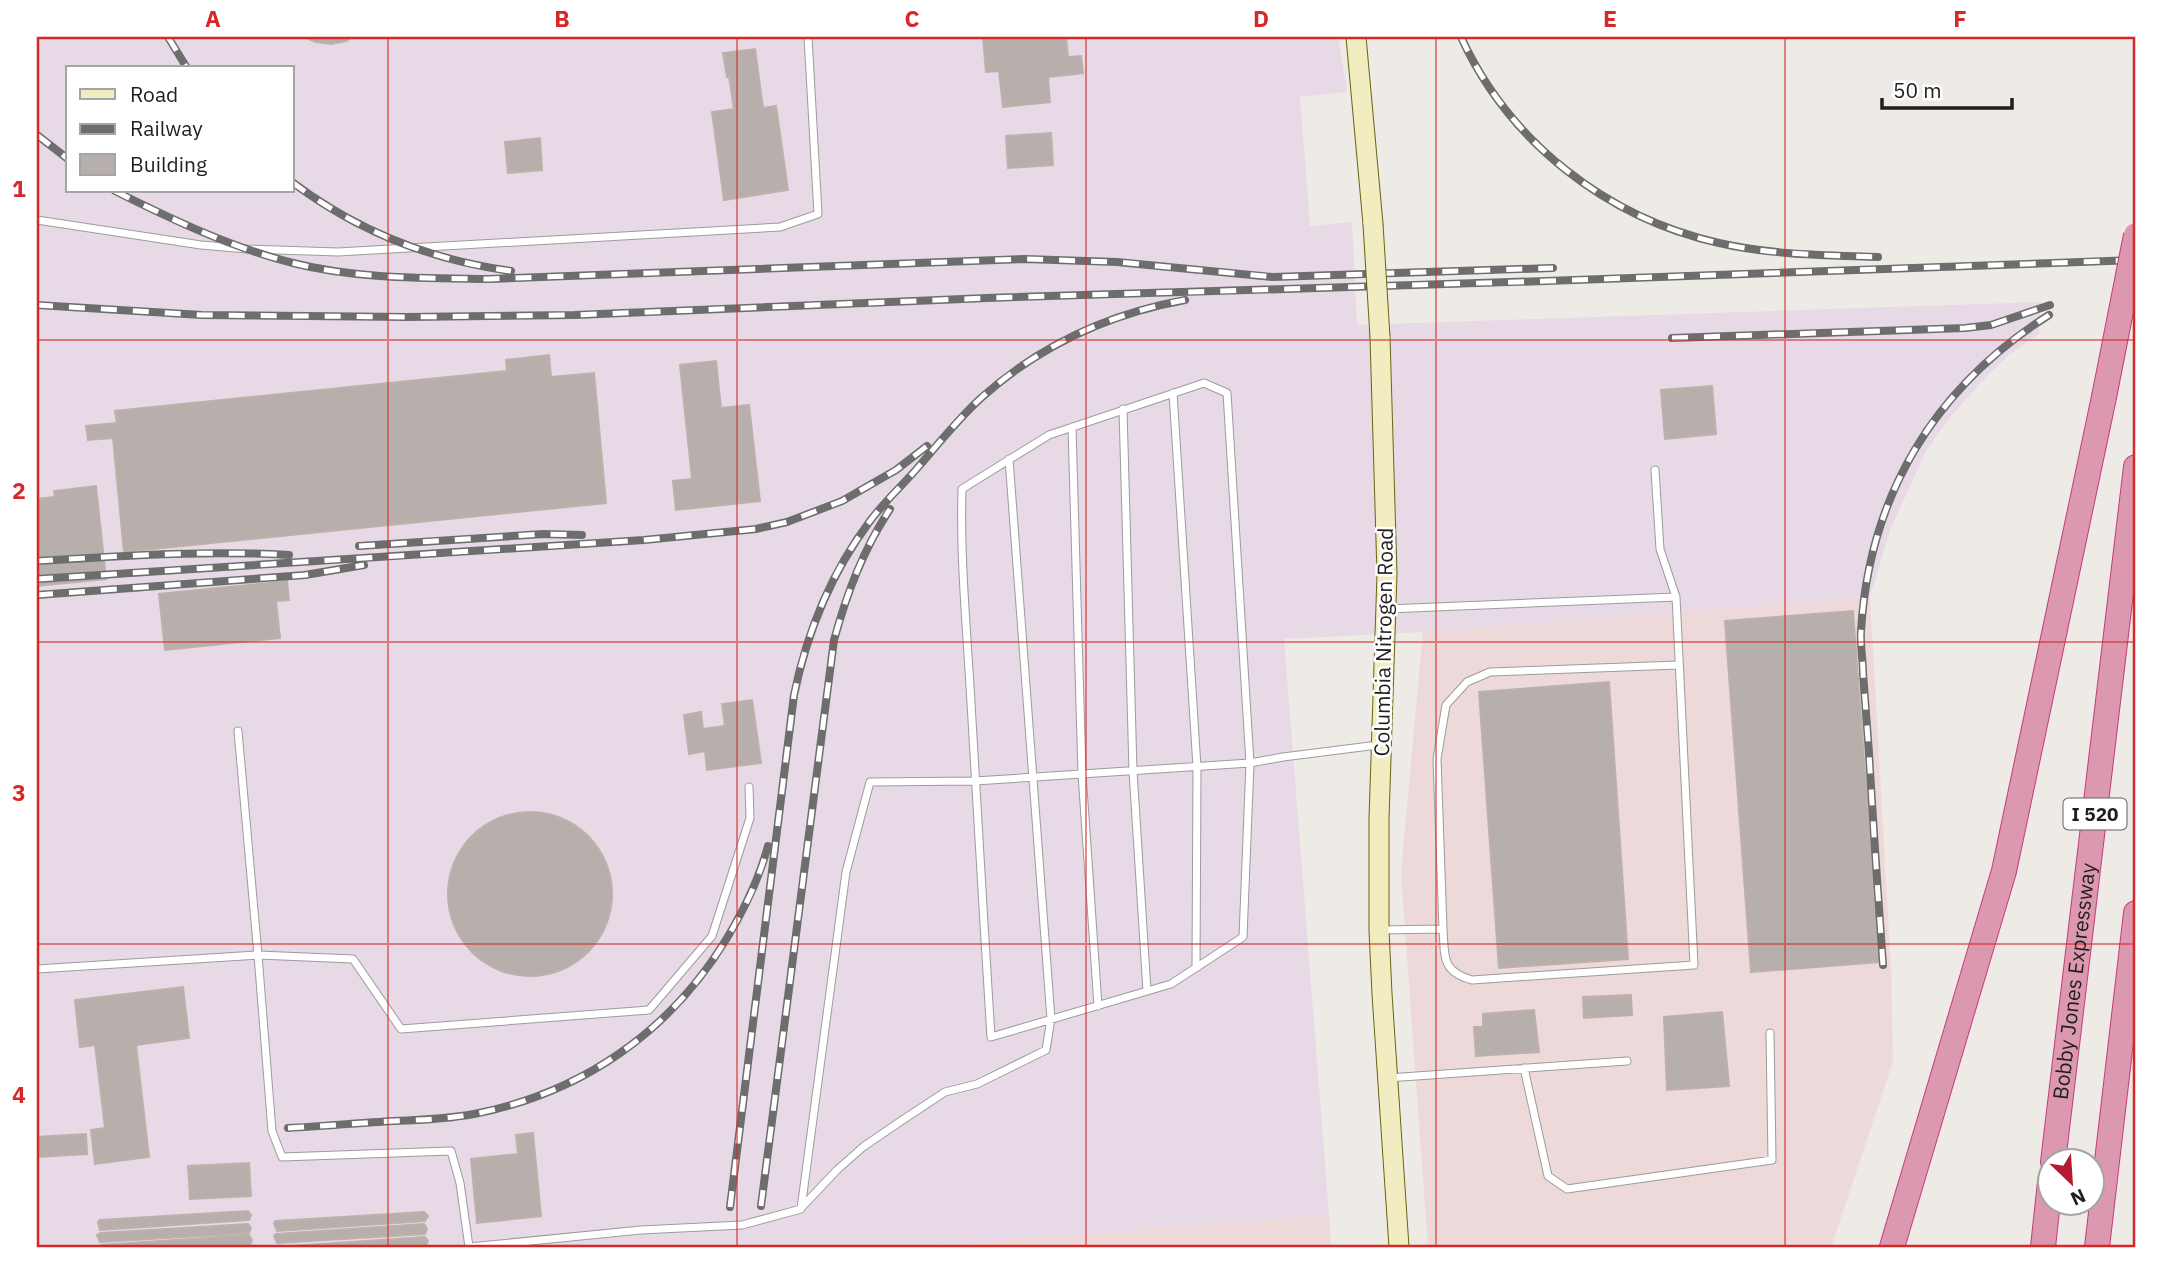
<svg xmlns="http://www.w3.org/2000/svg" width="2173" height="1284" font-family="'IBM Plex Sans',sans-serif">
<rect width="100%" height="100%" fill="#eeeae6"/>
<path fill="#edd8da" d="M1870,597L1891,970L1893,1061L1831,1247H1428L1401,873L1423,632Z
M1329,1215L1331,1247H915L968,1242Z"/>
<path fill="#e7d9e6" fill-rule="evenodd" d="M37,37H1338L1347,92L1300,97L1310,226L1352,222L1357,325L2041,302L2039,334L2010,354L1987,376L1951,416L1926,451L1890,530L1870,597L1423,632L1284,639L1329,1215L908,1247H37ZM68,68H292V191H68Z"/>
<path fill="#b7afac" stroke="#beb0aa" stroke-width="2" d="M304,37H352L346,41L331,44L316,42Z
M983,37H1066L1068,57L1081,56L1083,73L1048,77L1050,102L1003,107L999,71L986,72Z
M755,49L763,108L776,106L788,190L724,200L712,112L734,109L729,76L727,77L723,53Z
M1051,133L1053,165L1008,168L1006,136Z
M540,138L542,170L508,173L505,142Z
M549,355L551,377L594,373L606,503L124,552L113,438L88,440L86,426L117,423L115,411L507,371L506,360Z
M716,361L721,408L749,405L760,501L676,510L673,481L692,479L680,365Z
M1712,386L1716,434L1665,439L1661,390Z
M96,486L106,579L37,586V499L55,497L54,491Z
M287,581L289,600L276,601L280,638L165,650L159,594Z
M1853,611L1879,962L1751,972L1725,621Z
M1609,682L1628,959L1499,968L1479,692Z
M752,700L761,763L707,770L705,751L689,754L684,715L701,712L703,729L725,726L722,704Z
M448 894a82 82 0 1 1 164 0a82 82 0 1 1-164 0Z
M183,987L189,1038L136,1045L149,1157L95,1164L91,1130L105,1128L95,1045L80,1047L75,1000Z
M1631,995L1632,1015L1584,1018L1583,997Z
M1534,1010L1539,1052L1476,1056L1474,1027H1483V1014Z
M1722,1012L1729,1086L1667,1090L1664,1017Z
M533,1133L541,1216L477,1223L471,1159L518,1154L516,1135Z
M86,1134L87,1154L37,1157V1137Z
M249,1163L251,1196L190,1199L188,1166Z
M248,1211L251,1215L249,1220L100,1230L98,1222L100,1220Z
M424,1212L428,1216L425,1221L277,1231L274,1223L276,1221Z
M248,1224L251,1228L249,1233L100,1242L97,1235L100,1233Z
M424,1224L427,1229L425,1234L277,1243L274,1236L276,1234Z
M249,1235L252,1240L250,1245L211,1247H98L101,1245Z
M425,1237L428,1241L426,1246L276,1247Z"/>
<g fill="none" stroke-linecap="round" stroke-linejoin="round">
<g stroke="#9c9c9c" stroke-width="9">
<path id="lane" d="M37,220L201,245L247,249L338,252L780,227L818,214L808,37
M1173,393L1197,767L1196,968
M1123,409L1133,771L1147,991
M1072,427L1082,774L1098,1006
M1655,470L1660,549L1676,597
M1387,609L1676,597L1694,965L1472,980C1441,971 1445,957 1443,929
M749,787L750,818L712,936L649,1010L401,1029L353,959L258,955L272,1131L282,1157L451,1151L460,1183L469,1247L641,1230L742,1225L801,1209L846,872L870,782L975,781L1250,763L1227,393L1204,383L1049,435L962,489C960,554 966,620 970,686C976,803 984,920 991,1037L1171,984L1243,937L1250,763L1283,757L1378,745
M1380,930L1443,929L1437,759L1446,705L1467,682L1490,672L1678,665
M37,969L258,955L238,731
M1524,1068L1548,1176L1567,1189L1772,1160L1770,1033
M1388,1078L1627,1061
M801,1208L837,1170L863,1147L901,1121L945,1092L977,1084L1046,1050L1051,1019L1009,459"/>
</g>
<g stroke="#696513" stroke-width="21">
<path id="secondary" d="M1356,37L1373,224
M1380,337L1387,574L1379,819V930L1382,994L1399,1247"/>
</g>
<g stroke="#c53b80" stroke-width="26">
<g id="highway">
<path id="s1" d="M2053,1162L2136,467"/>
<path d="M1892,1247L2004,871L2104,397"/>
<path d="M2043,1247L2050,1182"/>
<path d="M2097,1247L2136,913"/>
</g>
</g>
<use href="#lane" stroke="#fff" stroke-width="7"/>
<use href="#secondary" stroke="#f2ecc1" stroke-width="19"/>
<use href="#highway" stroke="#dc98af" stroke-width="24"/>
<g stroke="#6d6d6d" stroke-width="8">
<path id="rail" d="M168,37L187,68
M1461,37C1509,142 1607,218 1719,243C1771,255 1825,255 1878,257
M37,135L68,159
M292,182C357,231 431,260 511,271
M115,191C173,220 230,247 293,263C356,279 424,278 489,279L1025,259L1117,262L1273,277L1553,268
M37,305L202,315L408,317L575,315L987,298L1546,281L2136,260
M1672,338L1965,328L1991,325L2050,305
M359,546L543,534L582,535
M37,561C121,556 205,550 289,555
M37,579L644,540L756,529L787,522L842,501L896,470L927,446
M37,595L305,575L364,565
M1883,965C1878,894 1873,824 1869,753C1867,726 1865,700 1863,673C1863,659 1860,645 1861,631C1869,495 1935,387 2049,315
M288,1128C324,1126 359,1123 394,1121C421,1120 447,1119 474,1114C582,1093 670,1032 727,938C745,908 759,879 768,846
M761,1206L834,640C847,593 863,550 890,509
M730,1207L794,695C807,632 831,573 870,521C885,501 904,484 920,465C939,443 959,418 981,398C1039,346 1108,314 1185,300"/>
</g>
<use href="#rail" stroke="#fff" stroke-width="5" stroke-dasharray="16" stroke-linecap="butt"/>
<g stroke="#696513" stroke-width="21" stroke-linecap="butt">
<path id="secondary-bridge" d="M1373,224L1380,337"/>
</g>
<g stroke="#c53b80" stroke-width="26" stroke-linecap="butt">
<path id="highway-bridge" d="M2104,397L2136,235"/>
</g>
<use href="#secondary-bridge" stroke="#f2ecc1" stroke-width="19"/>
<use href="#highway-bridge" stroke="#dc98af" stroke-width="24"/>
</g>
<path fill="none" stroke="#d62828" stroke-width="2" stroke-opacity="0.55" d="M388,37V1247M737,37V1247M1086,37V1247M1436,37V1247M1785,37V1247M37,340H2136M37,642H2136M37,944H2136"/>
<g text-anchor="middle" stroke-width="5" stroke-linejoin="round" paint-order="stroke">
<rect fill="#fff" stroke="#626262" stroke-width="2" x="2063.5" y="798.5" width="63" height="31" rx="5"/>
<g font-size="19" font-weight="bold" fill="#1f1f1f">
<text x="2095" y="821">I 520</text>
</g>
<g font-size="21" fill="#1f1f1f" stroke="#fff">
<text transform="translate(1384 642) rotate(-89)" y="7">Columbia Nitrogen Road</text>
<text dy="7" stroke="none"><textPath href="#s1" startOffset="182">Bobby Jones Expressway</textPath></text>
</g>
</g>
<rect width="2173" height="1284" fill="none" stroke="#ffffff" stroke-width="77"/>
<rect x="66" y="66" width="228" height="126" fill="#ffffff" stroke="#a5a5a5" stroke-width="2"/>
<rect x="80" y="89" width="35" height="10" fill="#f2ecc1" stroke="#a5a5a5" stroke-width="2"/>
<text x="130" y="102" font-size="21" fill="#1f1f1f">Road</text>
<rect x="80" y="124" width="35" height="10" fill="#6d6d6d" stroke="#a5a5a5" stroke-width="2"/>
<text x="130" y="136" font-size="21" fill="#1f1f1f">Railway</text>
<rect x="80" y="154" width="35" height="21" fill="#b7afac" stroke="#a5a5a5" stroke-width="2"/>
<text x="130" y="172" font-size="21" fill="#1f1f1f">Building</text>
<g transform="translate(2071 1182) rotate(155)"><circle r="33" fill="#ffffff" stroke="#a5a5a5" stroke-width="2"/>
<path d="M0-5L12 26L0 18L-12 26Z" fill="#b41932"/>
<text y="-10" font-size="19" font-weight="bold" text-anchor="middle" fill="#1f1f1f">N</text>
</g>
<path d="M1882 98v10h130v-10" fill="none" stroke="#1f1f1f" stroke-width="3.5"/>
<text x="1893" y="98" font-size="21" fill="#1f1f1f" stroke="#ffffff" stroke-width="5" paint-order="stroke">50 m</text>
<rect x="38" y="38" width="2096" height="1208" fill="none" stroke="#d62828" stroke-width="2.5"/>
<g font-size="23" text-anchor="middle" font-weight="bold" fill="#d62828">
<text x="213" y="27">A</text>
<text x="562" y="27">B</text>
<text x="912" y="27">C</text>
<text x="1261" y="27">D</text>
<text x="1610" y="27">E</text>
<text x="1960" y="27">F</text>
<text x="19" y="197">1</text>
<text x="19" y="499">2</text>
<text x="19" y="801">3</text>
<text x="19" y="1103">4</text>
</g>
</svg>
